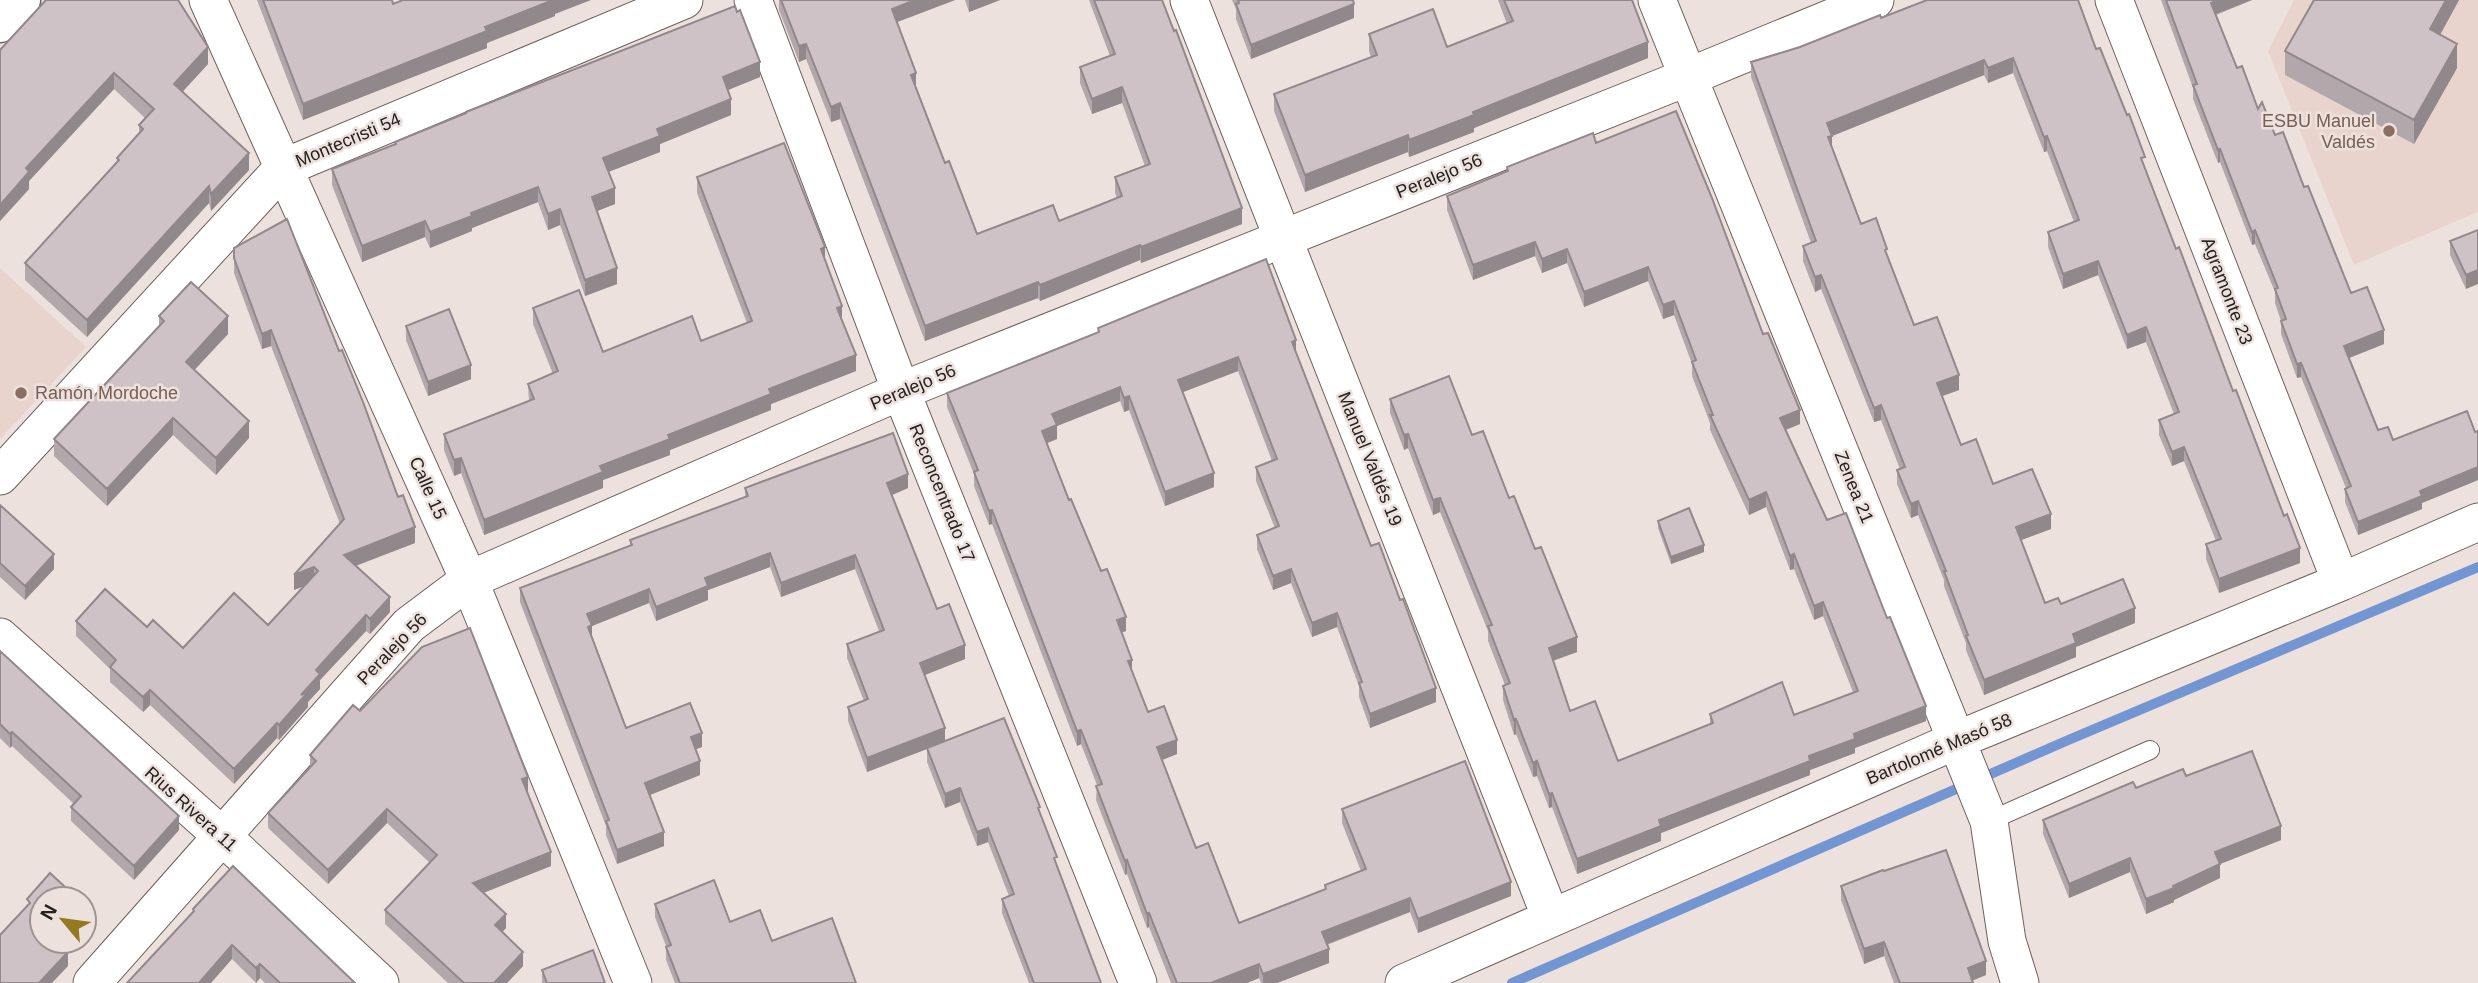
<svg xmlns="http://www.w3.org/2000/svg" width="2478" height="983" font-family="Helvetica,sans-serif">
<rect width="100%" height="100%" fill="#ede1dd"/>
<path fill="#e8d4cc" d="M2294,0H2478V212L2354,265L2268,51Z
M0,268L86,347L0,439Z"/>
<g fill="none" stroke-linecap="round" stroke-linejoin="round">
<path stroke="#7396d2" stroke-width="10" d="M1512,983L2066,741L2478,567"/>
<g stroke="#6c625e" stroke-width="20">
<path id="service" d="M1989,821L2150,750"/>
</g>
<g stroke="#6c625e" stroke-width="39">
<path id="minor" d="M208,0L469,580L633,983
M753,0L901,391L1138,983
M1189,0L1551,918
M1657,0L1989,821L2007,941L2020,983
M2114,0L2341,582
M0,476L283,168L684,0
M0,637L222,836L380,983
M92,983L409,625L469,580L901,391L1688,77L1875,0
M1404,983L1957,740L2341,582L2478,522"/>
</g>
<g stroke="#6c625e" stroke-width="41">
<path id="secondary" d="M0,23L21,0"/>
</g>
<use href="#service" stroke="#fff" stroke-width="18"/>
<use href="#minor" stroke="#fff" stroke-width="37"/>
<use href="#secondary" stroke="#fff" stroke-width="38"/>
</g>
<path fill="#b2a7aa" d="M257,0H392L393,4L555,14V16L487,43V48L303,120Z
M779,0H955L897,22L916,89L945,163L977,234L1059,221L1117,198L1115,193V177L1145,166L1122,103L1092,114L1080,83V67L1110,56L1089,0H1162L1242,224L1141,263L1140,260L1040,301L1038,298L925,341L840,119L831,122L806,59L799,62L779,10Z
M965,0H1000L969,12Z
M1232,0H1353L1354,18L1251,59L1236,19V9Z
M1498,0H1632L1648,58L1474,128V132L1409,157L1408,152L1305,192L1274,111V94L1371,57L1369,51V34L1447,47L1507,24Z
M2161,0H2252L2216,15L2237,68L2258,109L2275,135L2304,187L2351,293L2384,344L2349,358L2378,430L2393,440L2478,431V480L2422,503V509L2358,535L2345,502V489L2346,488L2301,377L2297,378L2281,334V321L2275,303V292L2255,244L2252,245L2220,162L2218,163L2193,99V88Z
M2314,0H2459L2440,35L2457,68L2414,144L2285,75V51Z
M1800,47L2096,49L2145,168L2176,249L2233,391L2300,563L2219,593L2206,559V544L2216,541L2184,461L2172,466L2159,435V420L2174,414L2146,342L2127,349L2098,275L2063,289L2048,247V232L2074,222L2047,151L2044,152L2013,73L1988,83L1984,75L1832,136V149L1861,224L1887,257L1914,325L1959,390L1942,396L1961,445L1993,484L2051,529L2021,540L2045,603L2061,604L2135,623L2076,647V657L1984,695L1966,650V643L1944,586V580L1918,515L1911,518L1897,484V470L1900,469L1881,420L1874,422L1821,289L1815,292L1803,261V246L1811,243L1751,77V62Z
M0,50L208,64L182,92L249,170L211,211L209,203L87,337L25,280V263L117,162V158L139,134V125L145,118L114,89L29,181V189L0,221Z
M760,77L728,90L731,115L660,144V152L608,172L615,204L597,211L617,284L585,296L560,225L548,230L538,202L472,228V231L430,248L425,237L362,262L332,185V169L395,145V142L466,114V112Z
M1596,143L1763,334L1800,424L1786,430L1827,520L1926,721L1855,748V753L1810,770V775L1661,833V841L1577,874L1552,807L1549,808L1537,776L1533,777L1516,734L1514,735L1503,700V686L1505,685L1488,641V631L1440,512L1433,515L1408,448L1404,450L1390,413V399L1472,435L1509,498L1535,549L1577,652L1553,661L1570,711L1618,761L1710,724V714L1794,715L1853,692L1823,616L1814,620L1794,569L1790,570L1766,507L1749,515L1710,430V423L1692,376V364L1674,315L1663,319L1648,281L1584,307L1567,263L1542,273L1535,256L1473,280L1447,210V196L1507,172V167Z
M697,177L825,260L856,371L771,404V410L670,450V455L603,480V488L484,535L461,473L454,476L444,450V434L529,401L528,384L553,374L533,324V308L603,352L701,341L747,323L697,193Z
M2478,230L2466,289L2450,255V241Z
M234,248L339,351L415,543L356,566L390,612L370,634L366,631L320,680V689L308,702V707L279,740L277,738L234,784L150,705L143,712L110,682V669L76,636V621L147,627L183,648L268,625L304,586L294,590L340,524L271,346L262,349L234,273Z
M159,316L228,334L194,370L249,438L216,475L173,435L107,506L54,456V439L159,326Z
M406,326L471,379L428,396L406,340Z
M1098,328L1296,352L1371,546L1436,702L1370,728L1359,697V686L1337,627L1312,637L1291,583L1273,590L1257,549V535L1275,528L1256,481V467L1272,461L1238,371L1183,392L1214,487L1165,506L1129,410L1124,412L1120,401L1057,426V439L1047,443L1069,500L1126,631L1122,632L1132,673L1148,712L1177,754L1162,760L1196,848L1239,923L1325,889V885L1361,871L1342,823V809L1511,896L1418,933L1410,912L1327,945L1329,963L1277,983H1261L1259,978L1247,983H1171L1149,927L1147,928L1127,874L1125,875L1096,800L1097,785L1081,744L1077,746L992,524L989,525L974,486V474L947,407V393L1098,332Z
M745,488H908L892,495L937,609L965,659L924,675L945,741L1040,813L1057,866L1101,983H1029L1002,913V899L1009,896L988,842L977,846L960,802L945,808L927,762V749L867,772L848,721V707L864,701L847,658V644L879,631L855,569L781,597L770,567L708,590V600L656,621L649,603L592,626V637L626,728L702,747L696,749L700,775L649,795L664,846L617,864L606,835V826L520,602V588L630,546V540L745,497Z
M0,505L54,569L25,600L0,577Z
M1658,521L1704,552L1671,564L1658,528Z
M0,651L179,830L134,880L71,821V807L74,804L12,746L10,748L0,738Z
M360,711L528,791H527L551,866L483,893L506,928L502,932L523,966L507,983H448L385,924V910L430,863L387,823L328,884L268,828V813L310,768V755Z
M2186,776L2281,840L2220,864V878L2174,900V902L2146,914L2130,872L2069,898L2043,834V820L2136,788Z
M1884,871L1986,975L1972,981L1973,983H1894L1884,956L1864,964L1841,900V886Z
M655,904L730,922L772,941L856,983H675L666,960V946L655,917Z
M193,909L355,983H265L260,978L256,983L232,959L193,913Z
M542,970L605,983H542Z"/>
<path fill="#91888b" d="M553,0H591L555,14V16L487,43V48L303,120V104L485,27Z
M915,0H955L892,24V9Z
M969,0H1000L969,12Z
M2218,0H2252L2211,16V3Z
M2446,0H2459L2430,53V29Z
M1354,4V18L1251,59V45Z
M1648,42V58L1474,128V132L1409,157V140L1473,112Z
M806,44V59L799,62V46Z
M2457,44V68L2414,144V120Z
M208,47V64L174,101V84Z
M2013,58V73L1988,83V68Z
M1984,60V75L1832,136V150L1828,152L1827,123Z
M760,62V77L723,92V77Z
M114,73V89L29,181V189L0,221V205L26,168Z
M916,73V89L911,75Z
M1122,87V103L1092,114V99Z
M731,99V115L660,144V152L603,174V158L657,129Z
M840,103V119L831,122V107Z
M1408,135V152L1305,192V175Z
M2047,136V151L2044,152V137Z
M2220,149V162L2218,163V150Z
M249,153V170L211,211V194Z
M209,186V203L87,337V320Z
M538,187V202L472,228V231L430,248V232L471,213Z
M615,188V204L592,213V197Z
M1242,208V224L1141,263V247Z
M560,209V225L548,230V214Z
M425,221V237L362,262V246Z
M2255,230V244L2252,245V232Z
M1535,242V256L1473,280V265Z
M1140,245V260L1040,301V285Z
M825,247V263L821,249Z
M1567,249V263L1542,273V259Z
M2098,261V275L2063,289V274Z
M1648,267V281L1584,307V292Z
M617,268V284L585,296V280Z
M2478,270V284L2466,289V275Z
M1821,275V289L1815,292V277Z
M1038,282V298L925,341V326Z
M1674,301V315L1663,319V305Z
M842,306V321L837,308Z
M228,316V334L186,379V362Z
M2146,327V342L2127,349V335Z
M271,330V346L262,349V334Z
M2384,330V344L2344,360V346Z
M1296,340V354L1292,342Z
M856,355V371L771,404V410L670,450V455L603,480V488L484,535V520L600,466L769,389Z
M1238,357V371L1178,394V380Z
M2301,363V377L2297,378V364Z
M471,365V379L428,396V382Z
M1959,375V390L1937,398V383Z
M1120,387V401L1057,426V439L1042,445V431L1052,414Z
M1129,396V410L1124,412V398Z
M1881,405V420L1874,422V408Z
M1800,410V424L1780,432V418Z
M173,418V435L107,506V489Z
M249,421V438L216,475V458Z
M1408,434V448L1404,450V435Z
M2184,447V461L2172,466V452Z
M461,458V473L454,476V460Z
M2478,467V480L2422,503V509L2358,535V522L2420,491Z
M1214,473V487L1165,506V492Z
M908,474V488L887,497V483Z
M1766,492V507L1749,515V500Z
M1440,498V512L1433,515V500Z
M1918,501V515L1911,518V504Z
M992,510V524L989,525V511Z
M2051,514V529L2016,542V527Z
M415,527V543L344,570V555Z
M1704,545V552L1671,564V557Z
M2300,548V563L2219,593V579Z
M770,553V567L708,590V600L656,621V607L705,578Z
M54,554V569L25,600V586Z
M1794,554V569L1790,570V556Z
M855,555V569L781,597V583Z
M314,567V582L294,590V575Z
M1291,569V583L1273,590V576Z
M649,589V603L592,626V639L588,641L587,614Z
M390,597V612L370,634V619Z
M1823,602V616L1814,620V606Z
M2135,608V623L2076,647V657L1984,695V680L2073,634Z
M1337,613V627L1312,637V623Z
M366,615V631L320,680V689L308,702V707L279,740V725L301,695L316,670Z
M1126,617V631L1117,634V620Z
M1577,637V652L1549,662V648Z
M965,645V659L920,677V663Z
M1132,660V674L1128,661Z
M1436,688V702L1370,728V714Z
M150,690V705L143,712V697Z
M1926,706V721L1855,748V753L1810,770V775L1661,833V841L1577,874V859L1659,820L1809,756L1854,734Z
M1516,719V734L1514,735V720Z
M277,723V738L234,784V769Z
M945,728V742L867,772V758Z
M1081,730V744L1077,746V731Z
M12,732V746L10,748V734Z
M702,733V747L691,751V737Z
M1177,740V754L1157,762V747Z
M700,761V775L645,797V783Z
M1537,761V776L1533,777V763Z
M528,777V791L522,793V779Z
M960,788V802L945,808V794Z
M1552,793V807L1549,808V794Z
M387,809V823L328,884V870Z
M179,816V830L134,880V866Z
M2281,826V840L2215,866V852Z
M988,828V842L977,846V832Z
M664,832V846L617,864V850Z
M551,852V866L473,897V883Z
M2130,858V872L2069,898V884Z
M1127,860V874L1125,875V861Z
M2220,864V878L2174,900V902L2146,914V899Z
M1511,882V896L1418,933V919Z
M1410,898V912L1322,946V932Z
M85,906V920L84,921V907Z
M1149,913V927L1147,928V914Z
M506,914V928L495,939V925Z
M55,941H66L55,954Z
M1884,942V956L1864,964V949Z
M232,945V959L211,983H199Z
M1329,949V963L1277,983H1263V974Z
M68,952V966L52,983H39Z
M523,952V966L507,983H494Z
M1986,961V975L1968,982V968Z
M260,964V978L256,983V968Z
M1259,964V978L1247,983H1211Z"/>
<path fill="#cfc2c6" stroke="#91888b" stroke-width="2" d="M46,0H178L208,47L174,84L249,153L211,194L209,186L87,320L25,263L119,160L117,158L143,129L139,125L154,109L114,73L26,168L29,172L0,205V50Z
M263,0H392L393,4L403,0H553L485,27L487,31L303,104Z
M781,0H915L892,9L916,73L911,75L945,163L949,161L977,234L1053,205L1059,221L1092,208L1122,196L1115,177L1150,164L1122,87L1092,99L1080,67L1115,54L1094,0H1162L1174,31L1176,30L1242,208L1141,247L1140,245L1040,285L1038,282L925,326L840,103L831,107L806,44L799,46Z
M1238,0H1353L1354,4L1251,45L1236,4L1239,3Z
M1504,0H1632L1648,42L1473,112L1474,115L1409,140L1408,135L1305,175L1274,94L1377,55L1369,34L1433,9L1447,47L1513,21Z
M1927,0H2078L2096,49L2100,48L2127,115L2129,114L2145,157L2141,158L2176,249L2179,247L2233,391L2236,390L2284,516L2287,514L2300,548L2219,579L2206,544L2221,539L2184,447L2172,452L2159,420L2179,412L2146,327L2127,335L2098,261L2063,274L2048,232L2079,220L2047,136L2044,137L2013,58L1988,68L1984,60L1827,123L1832,136L1828,137L1861,224L1876,218L1887,249L1885,250L1914,325L1937,317L1959,375L1937,383L1961,445L1976,439L1993,484L2032,469L2051,514L2016,527L2045,603L2058,598L2061,604L2123,579L2135,608L2073,634L2076,643L1984,680L1966,636L1968,635L1944,571H1946L1918,501L1911,504L1897,470L1905,467L1881,405L1874,408L1821,275L1815,277L1803,246L1816,241L1751,62L1800,47L1880,15L1881,18Z
M2166,0H2218L2211,3L2237,68L2242,66L2258,109L2262,102L2275,135L2283,132L2304,187L2308,186L2351,293L2367,287L2384,330L2344,346L2378,430L2388,427L2393,440L2467,411L2475,432L2478,431V467L2420,491L2422,496L2358,522L2345,489L2351,486L2301,363L2297,364L2281,321L2286,319L2275,289L2278,288L2255,230L2252,232L2220,149L2218,150L2193,85L2197,84Z
M2314,0H2446L2430,29L2457,44L2414,120L2285,51Z
M735,6L737,12L740,10L760,62L723,77L731,99L657,129L660,136L603,158L615,188L592,197L617,268L585,280L560,209L548,214L538,187L471,213L472,216L430,232L425,221L362,246L332,169L396,144L395,142L466,113V112Z
M1676,111L1712,198L1763,334L1768,333L1800,410L1780,418L1827,520L1846,513L1887,618L1890,617L1926,706L1854,734L1855,739L1809,756L1810,761L1659,820L1661,826L1577,859L1552,793L1549,794L1537,761L1533,763L1516,719L1514,720L1503,686L1510,683L1488,626L1492,625L1440,498L1433,500L1408,434L1404,435L1390,399L1449,376L1472,435L1483,431L1509,498L1514,496L1535,549L1541,547L1577,637L1549,648L1570,711L1595,701L1618,761L1713,723L1710,714L1782,682L1794,715L1858,691L1823,602L1814,606L1794,554L1790,556L1766,492L1749,500L1710,415H1713L1692,362L1696,360L1674,301L1663,305L1648,267L1584,292L1567,249L1542,259L1535,242L1473,265L1447,196L1508,171L1507,167L1593,133L1596,143Z
M784,143L825,247L821,249L842,306L837,308L856,355L769,389L771,394L668,435L670,439L600,466L603,472L484,520L461,458L454,460L444,434L534,399L528,384L558,371L533,308L579,290L603,352L692,316L701,341L752,321L697,177Z
M287,219L339,351L342,350L363,402L398,497L403,495L415,527L344,555L390,597L370,619L366,615L316,670L320,674L301,695L308,692L279,725L277,723L234,769L150,690L143,697L110,667L116,660L76,621L105,589L147,627L153,620L183,648L234,593L268,625L318,571L314,567L294,575L344,519L271,330L262,334L234,258V248Z
M2478,230V270L2466,275L2450,241Z
M1266,259L1296,340L1292,342L1371,546L1379,543L1400,600L1403,599L1436,688L1370,714L1359,683L1362,682L1337,613L1312,623L1291,569L1273,576L1257,535L1279,526L1256,467L1277,459L1238,357L1178,380L1214,473L1165,492L1129,396L1124,398L1120,387L1052,414L1057,425L1042,431L1069,500L1071,499L1101,571L1107,569L1126,617L1117,620L1132,660L1128,661L1148,712L1164,706L1177,740L1157,747L1196,848L1208,843L1239,923L1326,889L1325,885L1366,869L1342,809L1465,761L1511,882L1418,919L1410,898L1322,932L1329,949L1263,974L1259,964L1211,983H1177L1149,913L1147,914L1127,860L1125,861L1096,786L1102,784L1081,730L1077,731L992,510L989,511L974,472L978,470L947,393L1099,332L1098,328Z
M191,282L228,316L186,362L249,421L216,458L173,418L107,489L54,439L164,321L159,316Z
M449,309L471,365L428,382L406,326Z
M893,433L908,474L887,483L937,609L949,604L965,645L920,663L945,728L867,758L848,707L868,699L847,644L884,630L855,555L781,583L770,553L705,578L708,586L656,607L649,589L587,614L592,625L588,627L626,728L690,703L702,733L691,737L700,761L645,783L664,832L617,850L606,821L609,820L520,588L632,545L630,540L748,496L745,488Z
M0,505L54,554L25,586L0,563Z
M1689,508L1704,545L1671,557L1658,521Z
M470,628L528,777L522,779L551,852L473,883L506,914L495,925L523,952L494,983H464L385,910L437,855L387,809L328,870L268,813L316,761L310,755L353,705L360,711L422,647Z
M0,651L179,816L134,866L71,807L81,796L12,732L10,734L0,724Z
M1004,718L1040,807L1038,808L1057,857L1054,858L1101,983H1034L1002,899L1014,894L988,828L977,832L960,788L945,794L927,748Z
M2252,751L2281,826L2215,852L2220,864L2173,886L2174,888L2146,899L2130,858L2069,884L2043,820L2133,782L2136,788L2183,769L2186,776Z
M1946,850L1986,961L1968,968L1973,983H1900L1884,942L1864,949L1841,886L1883,870L1884,871Z
M233,866L355,983H280L260,964L256,968L232,945L199,983H127L194,911L193,909Z
M50,873L78,899H42V941H56L68,952L39,983H0V935L30,903L27,899Z
M714,880L730,922L760,910L772,941L832,918L856,983H680L666,947L671,945L655,904Z
M593,950L605,983H547L542,970Z"/>
<g fill="#8d6e63" stroke="#ede1dd" stroke-width="2.5">
<circle cx="2389" cy="131" r="7"/>
<circle cx="21" cy="393" r="7"/>
</g>
<g text-anchor="middle" stroke-width="5" stroke-linejoin="round" paint-order="stroke">
<g font-size="18" fill="#785e54" stroke="#ede1dd" text-anchor="end">
<text x="2375" y="127">ESBU Manuel<tspan x="2375" dy="21">Valdés</tspan></text>
<text x="35" y="399" text-anchor="start">Ramón Mordoche</text>
</g>
<g font-size="18" fill="#252120" stroke="#ede1dd">
<text transform="translate(348 140) rotate(-23)" y="6">Montecristi 54</text>
<text transform="translate(1439 176) rotate(-22)" y="6">Peralejo 56</text>
<text transform="translate(2227 291) rotate(69)" y="6">Agramonte 23</text>
<text transform="translate(913 387) rotate(-23)" y="6">Peralejo 56</text>
<text transform="translate(1370 459) rotate(68)" y="6">Manuel Valdés 19</text>
<text transform="translate(1854 487) rotate(68)" y="6">Zenea 21</text>
<text transform="translate(428 488) rotate(66)" y="6">Calle 15</text>
<text transform="translate(942 493) rotate(68)" y="6">Reconcentrado 17</text>
<text transform="translate(392 649) rotate(-46)" y="6">Peralejo 56</text>
<text transform="translate(1939 749) rotate(-23)" y="6">Bartolomé Masó 58</text>
<text transform="translate(191 809) rotate(42)" y="6">Rius Rivera 11</text>
</g>
</g>
<g transform="translate(63 920) rotate(299)"><circle r="33" fill="#ede1dd" stroke="#9d9491" stroke-width="2"/>
<path d="M0-5L12 26L0 18L-12 26Z" fill="#93791f"/>
<text y="-10" font-size="19" font-weight="bold" text-anchor="middle" fill="#252120">N</text>
</g>
</svg>
